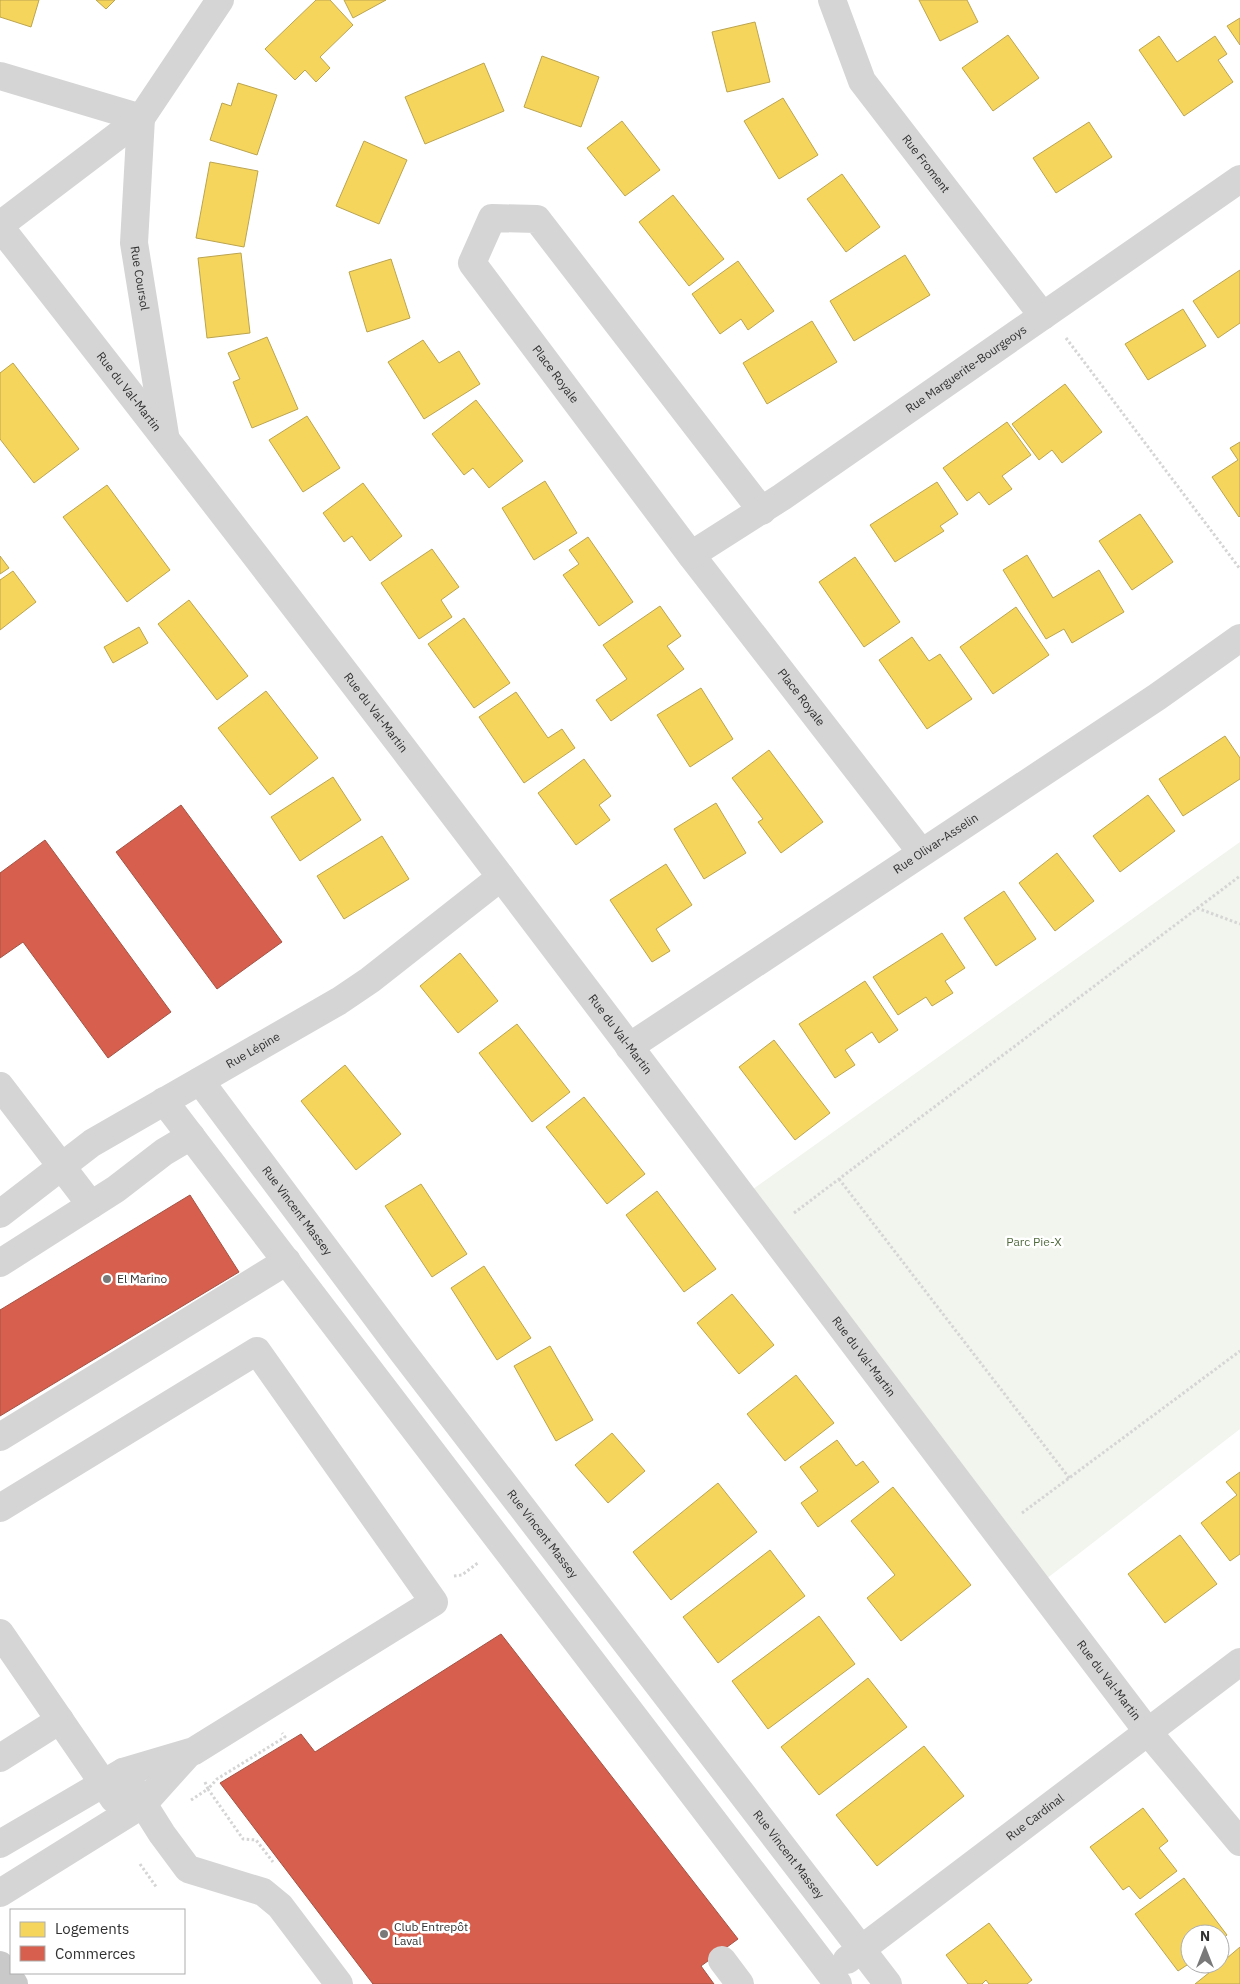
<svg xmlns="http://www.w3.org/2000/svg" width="1240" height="1984" font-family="'IBM Plex Sans',sans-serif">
<rect width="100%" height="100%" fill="#fff"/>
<path fill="#f1f5ed" d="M1240,842V1429L1037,1586L742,1197Z"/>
<path fill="#f6d55c" stroke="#bba44f" d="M0,0H39L31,27L0,17Z
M96,0H115L106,9Z
M316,0H330L353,25L320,57L330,68L316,82L305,70L295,80L265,49Z
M344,0H386L353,18Z
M919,0H967L978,22L940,41Z
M1240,18V45L1227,26Z
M755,22L770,82L727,92L712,32Z
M1008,35L1039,78L993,111L962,68Z
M1159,36L1177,62L1215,36L1227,54L1218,60L1233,82L1184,116L1139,50Z
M542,56L599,77L581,127L524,107Z
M484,63L504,111L425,144L405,97Z
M238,83L277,95L257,155L210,140L222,103L231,106Z
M783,98L818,155L779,179L744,121Z
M622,121L660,170L625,196L587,148Z
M1089,122L1112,157L1056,193L1033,158Z
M364,141L407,160L379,224L336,206Z
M210,162L258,171L244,247L196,238Z
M842,174L880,227L846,252L807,199Z
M673,195L724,259L689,286L639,222Z
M241,253L250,333L207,338L198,258Z
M905,255L930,295L854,341L830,301Z
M391,259L410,318L367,332L349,272Z
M738,261L774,311L748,330L741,319L720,334L692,294Z
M1240,270V323L1218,338L1193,301Z
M1183,309L1206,346L1148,380L1125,344Z
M812,321L837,362L767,404L743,363Z
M267,337L298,409L252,428L233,382L240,379L228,353Z
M423,340L439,363L459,351L480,384L424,419L388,362Z
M13,363L79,449L34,483L0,439V373Z
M1065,384L1102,432L1062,463L1052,450L1039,460L1012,424Z
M476,400L523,461L489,488L473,468L464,475L432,434Z
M307,416L340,468L303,492L269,440Z
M1007,422L1031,455L1002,476L1012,489L989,505L979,492L967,501L943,468Z
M1240,442V516L1239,517L1212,477L1238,460L1230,448Z
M545,481L577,533L534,560L502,508Z
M937,482L958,514L940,526L944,531L895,562L870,525Z
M363,483L402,536L370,561L352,536L344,542L323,513Z
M107,485L170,570L127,602L63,517Z
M1140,514L1173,562L1132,590L1099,541Z
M588,537L633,602L599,626L563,575L579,564L569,550Z
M432,549L459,587L441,600L452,617L419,639L381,583Z
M1027,555L1053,598L1099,570L1124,612L1072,643L1064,629L1046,639L1003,570Z
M0,556L9,568L0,574Z
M855,557L900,622L864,647L819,582Z
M13,571L36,602L0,630V580Z
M189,600L248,676L217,700L158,624Z
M660,606L681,636L667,646L684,669L611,721L596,700L627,679L603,645Z
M1016,607L1049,655L993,694L960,647Z
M464,618L510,683L474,708L428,644Z
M139,627L148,643L113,663L104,647Z
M912,637L929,661L940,654L972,699L927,729L879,660Z
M701,688L733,739L690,767L657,715Z
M266,691L318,758L270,795L218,728Z
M516,692L548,738L562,729L575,748L524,783L479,717Z
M1225,736L1240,758V779L1183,816L1159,779Z
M769,750L823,822L781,853L758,822L763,819L732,778Z
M584,759L611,796L599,805L610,820L576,845L538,793Z
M333,777L361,820L300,861L271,817Z
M1148,795L1175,831L1120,872L1093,836Z
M716,803L746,853L704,879L674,829Z
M382,836L409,879L344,919L317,876Z
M1057,853L1094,901L1055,931L1019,883Z
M666,864L692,905L656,929L670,951L652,962L610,900Z
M1004,891L1036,939L996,966L964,918Z
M942,933L965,968L945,981L953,993L932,1006L926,997L898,1015L873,977Z
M460,953L498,1001L458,1033L420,986Z
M865,981L898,1030L879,1043L872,1032L845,1050L855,1065L835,1078L799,1024Z
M517,1024L570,1092L532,1122L479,1053Z
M774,1040L830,1113L795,1140L739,1067Z
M345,1065L401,1134L356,1170L301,1101Z
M584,1097L645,1174L607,1204L546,1127Z
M421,1184L467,1254L432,1277L385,1206Z
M657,1191L716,1269L684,1292L626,1215Z
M484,1266L531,1338L497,1360L451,1288Z
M732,1294L774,1345L739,1374L697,1323Z
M550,1346L593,1420L556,1441L514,1366Z
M796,1375L834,1423L785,1461L747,1414Z
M612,1433L645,1471L608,1503L575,1465Z
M837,1440L856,1466L863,1461L879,1482L818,1527L801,1503L818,1491L800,1467Z
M1240,1472V1554L1230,1561L1201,1523L1237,1495L1226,1482Z
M718,1483L757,1532L671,1600L633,1552Z
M893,1487L971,1585L901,1641L867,1598L895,1575L851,1521Z
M1180,1535L1217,1584L1165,1623L1128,1574Z
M770,1550L805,1596L718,1663L683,1617Z
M819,1616L855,1664L768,1729L732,1681Z
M868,1678L907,1727L819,1795L781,1747Z
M924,1746L964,1796L877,1866L836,1815Z
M1143,1808L1168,1841L1159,1848L1177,1871L1140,1899L1129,1886L1123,1890L1090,1847Z
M1184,1878L1227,1935L1220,1941V1934H1190V1963L1178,1971L1135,1914Z
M989,1923L1032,1980L1027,1984H989L986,1980L982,1984H968L946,1955Z
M1240,1947V1984H1195L1220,1964Z"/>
<path fill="#d6604d" stroke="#a45245" d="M181,805L282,942L217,989L116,852Z
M45,840L171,1012L108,1058L23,942L0,958V873Z
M190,1195L239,1272L0,1416V1310Z
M501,1634L738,1939L701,1966L714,1984H373L220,1783L301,1734L315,1752Z"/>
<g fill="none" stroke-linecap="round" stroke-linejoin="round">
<path stroke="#d5d5d5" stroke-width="3" stroke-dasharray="2.5 2.5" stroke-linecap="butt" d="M1066,338L1240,569
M1197,908L1240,924
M839,1179L1070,1479
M794,1213L1240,876
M1022,1513L1240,1351
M454,1576L462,1575L479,1562
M205,1782L208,1789L217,1779L285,1737L282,1733
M191,1800L208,1789L243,1839L256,1840L273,1862
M140,1864L157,1888"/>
<g stroke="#d5d5d5" stroke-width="28">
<path id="s1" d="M832,0L862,81L1043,316"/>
<path id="s2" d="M0,76L141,118L134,243L165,435"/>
<path d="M0,225L141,118L220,0"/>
<path id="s3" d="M0,227C390,723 766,1230 1148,1732L1240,1842"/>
<path id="s4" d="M762,511L537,219L492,218L472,263L691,555L921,852"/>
<path id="s5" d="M691,555L782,497L1240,179"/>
<path id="s6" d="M629,1047L1157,697L1240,638"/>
<path id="s7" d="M200,1081L402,1351L888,1984"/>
<path d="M0,1086L91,1205"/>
<path d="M164,1101L838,1984"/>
<path id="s8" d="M0,1214L92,1143L339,1001L370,980L501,877"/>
<path d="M0,1263L116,1189L164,1152L191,1136"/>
<path d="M0,1437L287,1261"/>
<path d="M0,1508L257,1351L434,1602L194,1751L123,1772L0,1844"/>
<path d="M0,1633L114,1799"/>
<path d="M0,1758L60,1720"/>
<path d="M123,1772L162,1834L188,1869L263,1892L280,1906L339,1984"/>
<path d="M0,1893L143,1804L189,1753"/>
<path d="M722,1960L740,1984"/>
<path id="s9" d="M847,1960L1240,1662"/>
</g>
<path stroke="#c9c9c9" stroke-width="28" d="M0,1965L14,1984"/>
</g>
<g fill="#797979" stroke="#fff" stroke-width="2">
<circle cx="107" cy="1279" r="5"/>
<circle cx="384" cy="1934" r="5"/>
</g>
<g text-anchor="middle" stroke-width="5" stroke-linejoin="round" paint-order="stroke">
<g font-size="12" fill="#313131" stroke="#fff">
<text dy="4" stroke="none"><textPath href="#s1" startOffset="191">Rue Froment</textPath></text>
<text dy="4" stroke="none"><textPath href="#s2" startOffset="308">Rue Coursol</textPath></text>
<text dy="4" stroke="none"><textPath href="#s5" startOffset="332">Rue Marguerite-Bourgeoys</textPath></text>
<text dy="4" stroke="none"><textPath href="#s4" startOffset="602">Place Royale</textPath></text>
<text dy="4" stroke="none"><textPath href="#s3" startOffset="209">Rue du Val-Martin</textPath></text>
<text dy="4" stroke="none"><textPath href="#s4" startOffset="1008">Place Royale</textPath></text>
<text dy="4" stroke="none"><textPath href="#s3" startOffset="614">Rue du Val-Martin</textPath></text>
<text dy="4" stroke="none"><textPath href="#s6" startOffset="368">Rue Olivar-Asselin</textPath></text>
<text dy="4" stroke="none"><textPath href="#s3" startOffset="1018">Rue du Val-Martin</textPath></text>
<text dy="4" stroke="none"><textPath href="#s8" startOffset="302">Rue Lépine</textPath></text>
<text dy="4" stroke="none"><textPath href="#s7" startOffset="162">Rue Vincent Massey</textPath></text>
<text dy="4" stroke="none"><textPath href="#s3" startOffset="1422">Rue du Val-Martin</textPath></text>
<text dy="4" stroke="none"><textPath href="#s7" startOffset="568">Rue Vincent Massey</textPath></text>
<text dy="4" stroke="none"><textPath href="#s3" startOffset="1828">Rue du Val-Martin</textPath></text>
<text dy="4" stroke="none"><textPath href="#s9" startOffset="236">Rue Cardinal</textPath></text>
<text dy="4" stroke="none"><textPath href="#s7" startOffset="972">Rue Vincent Massey</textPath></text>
</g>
<g font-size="12" fill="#516b3f" stroke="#fff">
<text x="1034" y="1246">Parc Pie-X</text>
</g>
<g font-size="12" fill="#313131" stroke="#fff" text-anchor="start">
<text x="117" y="1283">El Marino</text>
<text x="394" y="1931">Club Entrepôt<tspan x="394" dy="14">Laval</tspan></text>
</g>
</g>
<rect x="10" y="1909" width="175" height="65" fill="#ffffff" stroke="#adadad"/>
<rect x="20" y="1922" width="25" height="15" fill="#f6d55c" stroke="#adadad"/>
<text x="55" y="1934" font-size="15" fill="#313131">Logements</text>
<rect x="20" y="1946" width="25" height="15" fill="#d6604d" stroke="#adadad"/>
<text x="55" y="1959" font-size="15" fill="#313131">Commerces</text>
<g transform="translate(1205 1949)"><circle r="24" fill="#ffffff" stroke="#adadad"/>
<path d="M0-4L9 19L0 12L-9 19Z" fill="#797979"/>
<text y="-8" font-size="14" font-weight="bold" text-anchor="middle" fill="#313131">N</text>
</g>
</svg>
